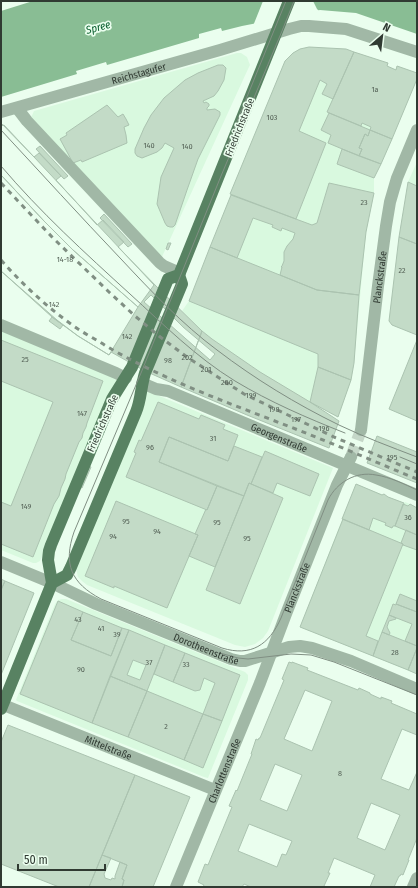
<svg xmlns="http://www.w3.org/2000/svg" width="418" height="888" font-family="'Fira Sans Condensed',sans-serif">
<rect width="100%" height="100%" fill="#eafeee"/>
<path fill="#d9f9df" d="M309,47L347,50L388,63L387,66L395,70L397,66L417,73V79L374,178V193L366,232L354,363L351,380L338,417L310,402L260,372L212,339L202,331L182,311L189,301L223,217L231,195L230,194L285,61L293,53L300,49Z
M237,53H241L247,57L250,65L248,69L161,259L30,120L34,111Z
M417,162V186L408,182Z
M1,330L118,379L110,394L42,557L40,561L36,563H33L1,550Z
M145,390L333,468L268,631L263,638L255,644L245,647L235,645L87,585L82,581L78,577L76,568Z
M356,484L404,503L405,502L417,507V674L300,627Z
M62,599H66L245,672L248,675V680L208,778L204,777L17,701L16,700L55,604L58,600Z"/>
<path fill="#89bd94" d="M33,1H417V34L356,13L320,10L242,26L222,31L221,28L199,34V38L107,65L106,62L76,71L77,74L1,97V11Z"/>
<path fill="#eafeee" d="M263,1H313L317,9L320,12L253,26Z"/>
<path fill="#c3dbc7" stroke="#abc3b0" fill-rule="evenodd" d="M309,47L346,49L354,52L333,99L322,94L327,84L320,80L299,131L326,143L296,219L230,194L285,61L293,53L300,49Z
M354,52L388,63L387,66L396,70L397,66L417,73V79L392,139L370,130L371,127L362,123L361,126L327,112Z
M218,65H223L226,68L224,80L218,91L214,96L203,101L204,103L206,102L209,104V106L207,108V110L215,109L220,112V115L198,159L187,190L175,225L173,227H170L167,226L165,223L157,204L161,177L174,148L165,143L162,148L157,152L142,158L137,156L135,153V149L144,128L151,115L164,98L185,80L198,73Z
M107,105L118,117L123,114L126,119L129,125L124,127L126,135L127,143L82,162L81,160L73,163L60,139L67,135L66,133Z
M329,113L370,130L368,136L365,134L359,148L362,149L359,156L328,143L331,135L321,130Z
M1,124H2L34,157L39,153L61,176L56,180L97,225L103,220L124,242L118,247L158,288L202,331L181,387L145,371L111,352L109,355L78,336L52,317L1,271Z
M4,125L154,285L138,307L73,250L44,221L1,175V126Z
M370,130L392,139L381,164L359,156L362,149L359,148L365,134L368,136Z
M40,146L68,176L64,179L36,149Z
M342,149L381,164L374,178L337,164Z
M1,175L44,221L73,250L138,307L109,355L78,336L57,320L1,271Z
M408,182L417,186V244L399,237Z
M329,183L374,193L366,232L359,295L317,290L280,275L282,267H281L282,266L284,261V252L287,246L293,239L295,233L282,228L281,231L272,227L273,225L253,218L237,258L210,247L231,195L312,225L317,223Z
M104,214L132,244L128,247L100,218Z
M399,237L417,244V335L392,325L389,321Z
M168,243H171L168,250L166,249Z
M210,247L317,290L359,295L354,363L351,380L318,367V354L189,301Z
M151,295L183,327L215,354L210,360L144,302Z
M52,317L63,325L60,329L49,321Z
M202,331L212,339L260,372L310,402L339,421L329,448L247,415L181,387Z
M1,340L103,381L87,423L86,427L83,433L82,438L79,442L66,474L65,479L61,488L59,496L54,504L33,557L1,544V502L11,506L53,402L1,381Z
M417,340V421L389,409Z
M318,367L351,380L338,417L310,402Z
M158,402L199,419L201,415L225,425L223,429L238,435L228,461L169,437L159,462L217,486L207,510L126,477L136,453L134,452L139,440L141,441Z
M377,436L417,452V483L367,463Z
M169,437L228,461L234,446L262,457L251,484L249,483L244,496L159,462Z
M265,451L319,474L310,496L277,483L273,493L251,484Z
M88,466L91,467L82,488L80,487Z
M249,483L283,498L240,604L206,590Z
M356,484L382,495L384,494L388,497L404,503L395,526H393L392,528L385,525L386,523L373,518L369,530L342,519Z
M217,486L244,496L215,567L189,556L198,535L195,534L206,509L207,510Z
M116,501L198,535L167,608L114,586V588L85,576Z
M403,504L408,506L410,504L417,508V535L395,526Z
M343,519L403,544L366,636L378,641L373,656L300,627Z
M406,530L417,535V550L403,545V544L401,543Z
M1,579L5,581L1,590Z
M5,581L34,593L1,675V590Z
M400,594L417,601V612L396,604Z
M58,601L83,612L71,640L111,656L122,628L129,630L92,723L20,694Z
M393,604L396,605V604L417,612V646L405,641L412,624L389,615Z
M83,612L122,628L111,656L71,640Z
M389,615L396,618V619L389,621L387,627L390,633L389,635L382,632Z
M129,630L165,645L147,691L110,676ZM133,660L146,665L140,680L127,675Z
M382,632L417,646V648L408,670L373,656Z
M165,645L185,653L173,682L154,674Z
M417,648V674L408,670Z
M185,653L240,675L222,721L203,714L215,683L204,678L200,690L195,691L173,682Z
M289,662L292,663V662L308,668L307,670L358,690L359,688L370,693V694L381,699V697L392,701L391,703L417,714V735L402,729L381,779L409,790L417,772V838L408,860H409L403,875L401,874L400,876H399L394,887H370L375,875L334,858L328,873H330L324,886L326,887H251L244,884L242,887H203L204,885L198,882L205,864L208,865L232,807L229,806L236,790L237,791L252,754H251L256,739L258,740L259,738H260L284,680L282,679ZM305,690L332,701L312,751L284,739ZM275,764L302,775L287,811L260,800ZM371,803L400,815L385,850L357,838ZM249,824L292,841L286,855L282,854L277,867L238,851Z
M110,676L147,691L128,737L92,723Z
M147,691L203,714L184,760L128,737Z
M203,714L222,721L203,768L184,760Z
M8,725L135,775L89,887H59L1,864V742Z
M135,775L190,797L153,887H122L124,880L122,879L127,865L102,855Z
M102,855L111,858L104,874L105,878L111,880L112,878L115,879V876L120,862L127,865L122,879L124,880L122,887H89Z"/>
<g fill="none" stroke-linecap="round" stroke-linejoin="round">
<path stroke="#c5d7c8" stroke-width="12" stroke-dasharray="12 6" stroke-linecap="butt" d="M351,457L361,430"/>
<g stroke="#a1b8a6" stroke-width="12">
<path d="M17,108L27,121L160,263L164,266L180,273"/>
<path id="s1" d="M1,112L220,50L289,29L301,26H309L346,29L417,52"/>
<path d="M1,325L116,373L126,378"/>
<path id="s2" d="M142,383L156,389L168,391L417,495"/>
<path id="s3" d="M361,430L378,286L386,226L390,202L397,178L417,130"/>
<path id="s4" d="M1,562L52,583L96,604L231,659L240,661H245L289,647L300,646L312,648L351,661L417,689"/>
<path id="s5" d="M1,704L215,790"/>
<path id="s6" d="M176,887L260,683L286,614L337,485L351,457"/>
<path d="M413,887L417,878"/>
</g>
<path stroke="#588262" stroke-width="12" d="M52,583L67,575L71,567L136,412C141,400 141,386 145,373L182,284L179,275L289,1
M1,709L52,583L48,560L49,551L51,545L112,399L132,367L168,279L179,275"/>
<path stroke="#808f83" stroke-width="1" d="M294,1L282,31L221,176L141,373L74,532C63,564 71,583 101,599L222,648C251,657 269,645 281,618L328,500C337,482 356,471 376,475C390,477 404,484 417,490
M1,130C41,173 80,216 121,259C151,291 182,324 217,350C255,379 296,404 339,425C364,437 391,447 417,457
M227,146L286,1
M1,166C40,212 85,253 130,294C164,325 196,357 235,381C270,402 307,418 345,433
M400,457L417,464
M220,653L238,658L248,659L291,654L311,655L334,662L417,695"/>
<path stroke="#808f83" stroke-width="3" stroke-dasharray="5 5" stroke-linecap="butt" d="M1,183L53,238L109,292L135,316L159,336L187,357L244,394L334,437L417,472
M1,260C24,286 49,309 78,329C87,335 97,340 106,346C176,387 253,411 328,442C358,454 387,467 417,479"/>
</g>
<g text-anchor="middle" stroke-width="3.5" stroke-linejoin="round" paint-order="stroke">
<g font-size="8" fill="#556257">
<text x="375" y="92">1a</text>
<text x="272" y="120">103</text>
<text x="149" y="148">140</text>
<text x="187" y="149">140</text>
<text x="364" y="205">23</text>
<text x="65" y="262">14-18</text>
<text x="402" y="273">22</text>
<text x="54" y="307">142</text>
<text x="127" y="339">142</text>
<text x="187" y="360">202</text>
<text x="25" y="362">25</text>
<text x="168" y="363">98</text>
<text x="206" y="372">201</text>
<text x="227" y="385">200</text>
<text x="251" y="398">199</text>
<text x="274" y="412">198</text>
<text x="82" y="416">147</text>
<text x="296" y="422">197</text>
<text x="324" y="431">196</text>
<text x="213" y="441">31</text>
<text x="150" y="450">96</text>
<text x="392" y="460">195</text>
<text x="26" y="509">149</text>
<text x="408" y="520">36</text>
<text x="126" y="524">95</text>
<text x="217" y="525">95</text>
<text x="157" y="534">94</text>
<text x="113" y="539">94</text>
<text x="247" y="541">95</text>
<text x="78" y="622">43</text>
<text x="101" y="631">41</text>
<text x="117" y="637">39</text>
<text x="395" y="655">28</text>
<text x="149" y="665">37</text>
<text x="186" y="667">33</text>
<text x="81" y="672">90</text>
<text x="166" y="729">2</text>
<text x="340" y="776">8</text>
</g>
<g font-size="10" fill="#303a32" stroke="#eafeee">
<text dy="4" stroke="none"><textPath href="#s1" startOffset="143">Reichstagufer</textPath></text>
<text transform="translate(239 127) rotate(-68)" y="4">Friedrichstraße</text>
<text dy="4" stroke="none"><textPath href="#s3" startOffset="154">Planckstraße</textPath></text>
<text transform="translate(102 423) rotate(-66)" y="4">Friedrichstraße</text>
<text dy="4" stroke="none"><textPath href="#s2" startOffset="148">Georgenstraße</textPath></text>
<text dy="4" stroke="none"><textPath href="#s6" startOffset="323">Planckstraße</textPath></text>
<text dy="4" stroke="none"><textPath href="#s4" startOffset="223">Dorotheenstraße</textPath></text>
<text dy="4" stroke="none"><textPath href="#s5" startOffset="116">Mittelstraße</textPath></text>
<text dy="4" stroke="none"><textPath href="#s6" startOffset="126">Charlottenstraße</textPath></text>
</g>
<g font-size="11" font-style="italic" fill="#065c2b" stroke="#eafeee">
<text transform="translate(98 27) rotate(-15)" y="4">Spree</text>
</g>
</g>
<rect width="418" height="888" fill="none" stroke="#303a32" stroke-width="4"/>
<g transform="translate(382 36) rotate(28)" stroke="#eafeee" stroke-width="3" paint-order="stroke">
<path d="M0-3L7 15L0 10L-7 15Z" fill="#303a32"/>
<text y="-6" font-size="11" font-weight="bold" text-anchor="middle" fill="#303a32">N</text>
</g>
<path d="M18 864v6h87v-6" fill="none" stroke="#303a32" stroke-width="2"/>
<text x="24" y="864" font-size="12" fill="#303a32" stroke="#eafeee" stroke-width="3" paint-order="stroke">50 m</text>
</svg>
